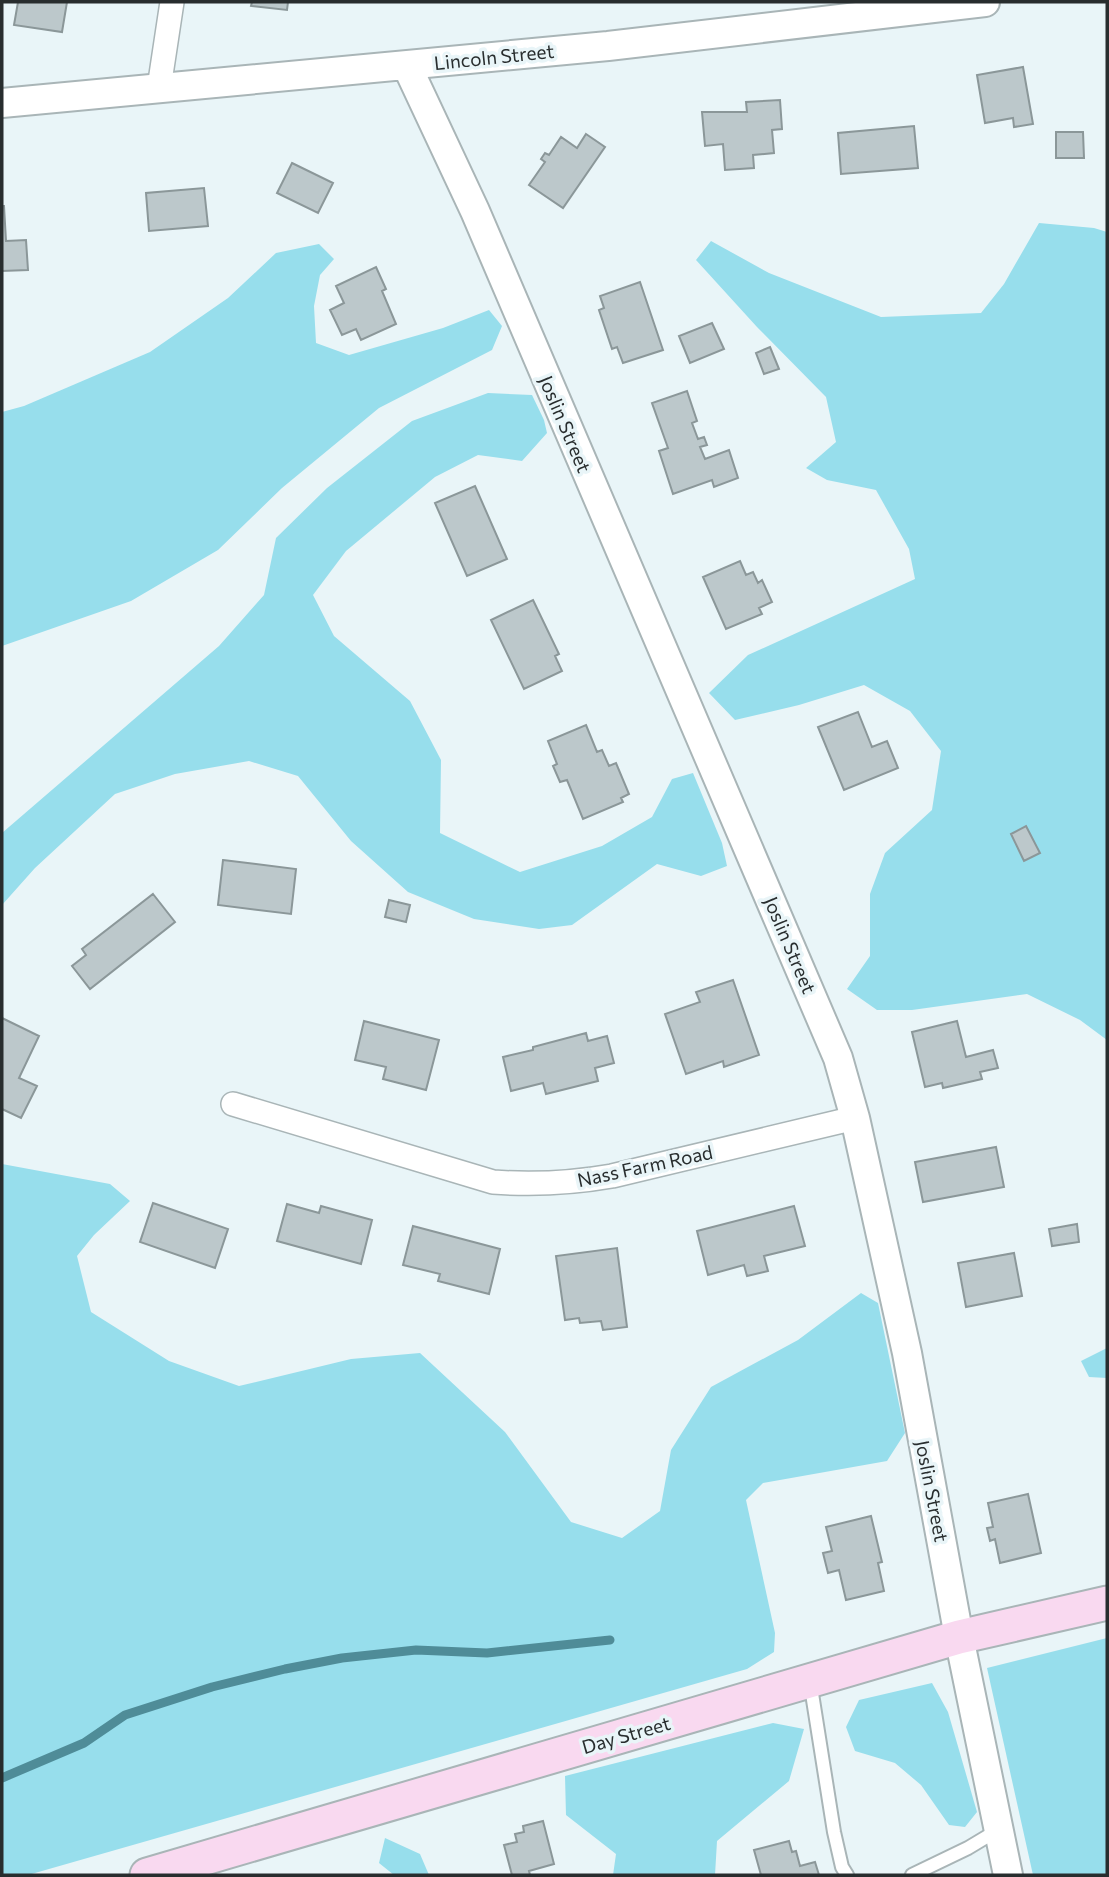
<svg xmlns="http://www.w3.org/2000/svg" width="1109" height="1877" font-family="Commissioner,sans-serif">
<rect width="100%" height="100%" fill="#e9f5f8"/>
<path fill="#97deec" d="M1039,223L1094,228L1107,232V1040L1080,1020L1027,994L912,1010H877L847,989L870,956V894L885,853L932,810L941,751L910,711L864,685L799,705L735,720L709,693L748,655L915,579L909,549L876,490L827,480L806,468L836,442L826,397L757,327L696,260L711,241L769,273L881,317L981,313L1004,284Z
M319,244L334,259L320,275L314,306L316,343L349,355L443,328L489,310L502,326L492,350L379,408L282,488L218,550L131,601L2,646V412L24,406L150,352L228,298L276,253Z
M488,393L532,395L544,420L547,433L522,461L478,455L435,477L346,551L313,595L334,636L410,701L441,760L440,833L520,872L602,846L652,817L672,779L693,773L722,843L727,866L701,876L657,864L572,925L539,929L474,919L408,892L351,841L298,776L249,761L175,774L115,794L35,868L2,905V833L219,646L264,595L276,538L327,488L412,421Z
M2,1164L110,1184L130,1201L94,1235L77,1256L91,1312L169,1361L239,1386L351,1359L420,1353L505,1432L571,1522L622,1538L660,1511L671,1450L711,1387L798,1340L861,1293L878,1303L905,1433L887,1461L763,1483L746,1500L775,1633L774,1652L747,1669L28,1875H2Z
M1107,1348V1378L1089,1377L1081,1361Z
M1107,1638V1875H1033L987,1668Z
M932,1683L948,1712L977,1812L965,1827L949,1825L921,1785L895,1763L855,1751L846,1727L859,1700Z
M773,1723L804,1729L789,1781L717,1841L715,1875H613L616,1854L566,1815L565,1776Z
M385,1838L420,1854L429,1875H394L379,1863Z"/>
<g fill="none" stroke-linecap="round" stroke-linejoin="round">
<path stroke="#4f8c98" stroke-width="9" d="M2,1778L84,1743L125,1715L212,1687L285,1669L342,1658L416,1650L487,1653L610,1640"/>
</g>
<path fill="#bcc8cb" stroke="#8b9799" stroke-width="2" d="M18,2H67L62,32L14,25Z
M252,2H288L287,10L251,6Z
M1023,67L1033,124L1014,127L1013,118L985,123L977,75Z
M780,100L782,129L772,130L774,153L753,155L754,168L725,170L723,144L705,146L702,112H747L746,102Z
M914,126L918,168L841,174L838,133Z
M1056,132H1083L1084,158H1056Z
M586,134L605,147L563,208L529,185L545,162L541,159L545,153L549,155L561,137L577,148Z
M292,163L333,183L318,213L277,193Z
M204,188L208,226L149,231L146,193Z
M2,206H4L6,241L26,240L28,270L2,271Z
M376,267L386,289L382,291L396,324L361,340L356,329L342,335L330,310L344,303L336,286Z
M640,282L663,350L623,363L617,347L612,349L599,310L604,308L600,296Z
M712,323L724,349L690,363L679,336Z
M770,347L779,369L764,374L756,353Z
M687,391L697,421L692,423L698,439L704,437L707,445L700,447L705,459L729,450L738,478L714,487L712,480L673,494L659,451L668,448L652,403Z
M475,486L507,559L467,576L435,503Z
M740,561L746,575L753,572L758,583L762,580L772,602L759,608L762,614L726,629L703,577Z
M533,600L559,654L555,656L562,671L524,689L491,620Z
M858,712L872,747L887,741L898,768L844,790L818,727Z
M586,725L597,752L602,750L609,766L616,763L629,794L621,798L623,802L583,819L567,780L560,782L553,766L557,764L548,741Z
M1026,826L1040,853L1024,861L1011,834Z
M223,860L296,869L291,914L218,905Z
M153,894L175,922L90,989L72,966L86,955L82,949Z
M389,900L410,905L406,922L385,917Z
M733,980L759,1055L724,1067L723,1061L686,1074L665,1014L700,1002L696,992Z
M2,1018L39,1036L19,1078L37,1086L21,1118L2,1109Z
M364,1021L439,1040L426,1090L383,1079L386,1067L355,1060Z
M957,1021L966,1057L993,1050L998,1068L980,1072L982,1079L943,1088L942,1083L925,1087L912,1032Z
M586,1033L588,1041L607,1036L614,1063L595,1068L598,1081L546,1094L543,1083L511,1091L503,1057L533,1050V1047Z
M996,1147L1004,1187L923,1202L915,1162Z
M153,1203L228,1229L215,1268L140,1242Z
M287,1204L319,1213L321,1206L372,1220L361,1264L277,1241Z
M794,1206L805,1246L764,1256L768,1271L747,1276L744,1265L708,1275L697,1231Z
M1077,1224L1079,1242L1052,1246L1049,1229Z
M413,1226L500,1249L489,1294L438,1281L440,1274L403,1265Z
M617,1248L627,1327L603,1330L601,1321L580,1323L579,1318L565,1320L556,1256Z
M1014,1253L1022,1296L966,1307L958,1263Z
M1028,1494L1041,1553L1000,1563L995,1539L990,1541L987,1528L993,1527L988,1503Z
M871,1516L882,1562L878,1563L884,1591L846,1600L839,1570L828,1573L823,1553L832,1551L826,1527Z
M543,1821L554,1864L529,1871L530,1875H512L504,1845L517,1842L515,1834L524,1832L523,1826Z
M789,1841L792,1852L796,1851L800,1866L815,1862L819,1875H761L754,1850Z"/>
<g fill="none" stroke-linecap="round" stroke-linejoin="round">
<g stroke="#a9b5b7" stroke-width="16">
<path id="service" d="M810,1681L834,1832L842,1867L847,1875
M912,1875L968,1848L998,1830"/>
</g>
<g stroke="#a9b5b7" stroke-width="26">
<path id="minor" d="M159,88L172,2
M233,1104L493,1182C534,1185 572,1183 612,1176L855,1118"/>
</g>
<g stroke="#a9b5b7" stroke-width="32">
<path id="tertiary" d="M407,66L475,211L838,1058L855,1118L907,1353L959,1637L1008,1875
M2,103L608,46L985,2"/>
</g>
<g stroke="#a9b5b7" stroke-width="37">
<path id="secondary" d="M147,1875L959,1637L1107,1603"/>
</g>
<use href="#service" stroke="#fff" stroke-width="12"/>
<use href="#minor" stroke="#fff" stroke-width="23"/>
<use href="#tertiary" stroke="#fff" stroke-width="28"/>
<use href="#secondary" stroke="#f9d9f0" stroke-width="33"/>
</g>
<g text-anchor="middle" stroke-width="7" stroke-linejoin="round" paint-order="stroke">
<g font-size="19" fill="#282d2e" stroke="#e9f5f8">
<text transform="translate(494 57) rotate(-6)" y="7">Lincoln Street</text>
<text transform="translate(565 424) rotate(67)" y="7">Joslin Street</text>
<text transform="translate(790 945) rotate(67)" y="7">Joslin Street</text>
<text transform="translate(645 1166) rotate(-12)" y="7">Nass Farm Road</text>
<text transform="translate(932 1491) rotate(79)" y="7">Joslin Street</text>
<text transform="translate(626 1735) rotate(-16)" y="7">Day Street</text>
</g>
</g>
<rect width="1109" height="1877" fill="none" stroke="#282d2e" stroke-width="7"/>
</svg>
